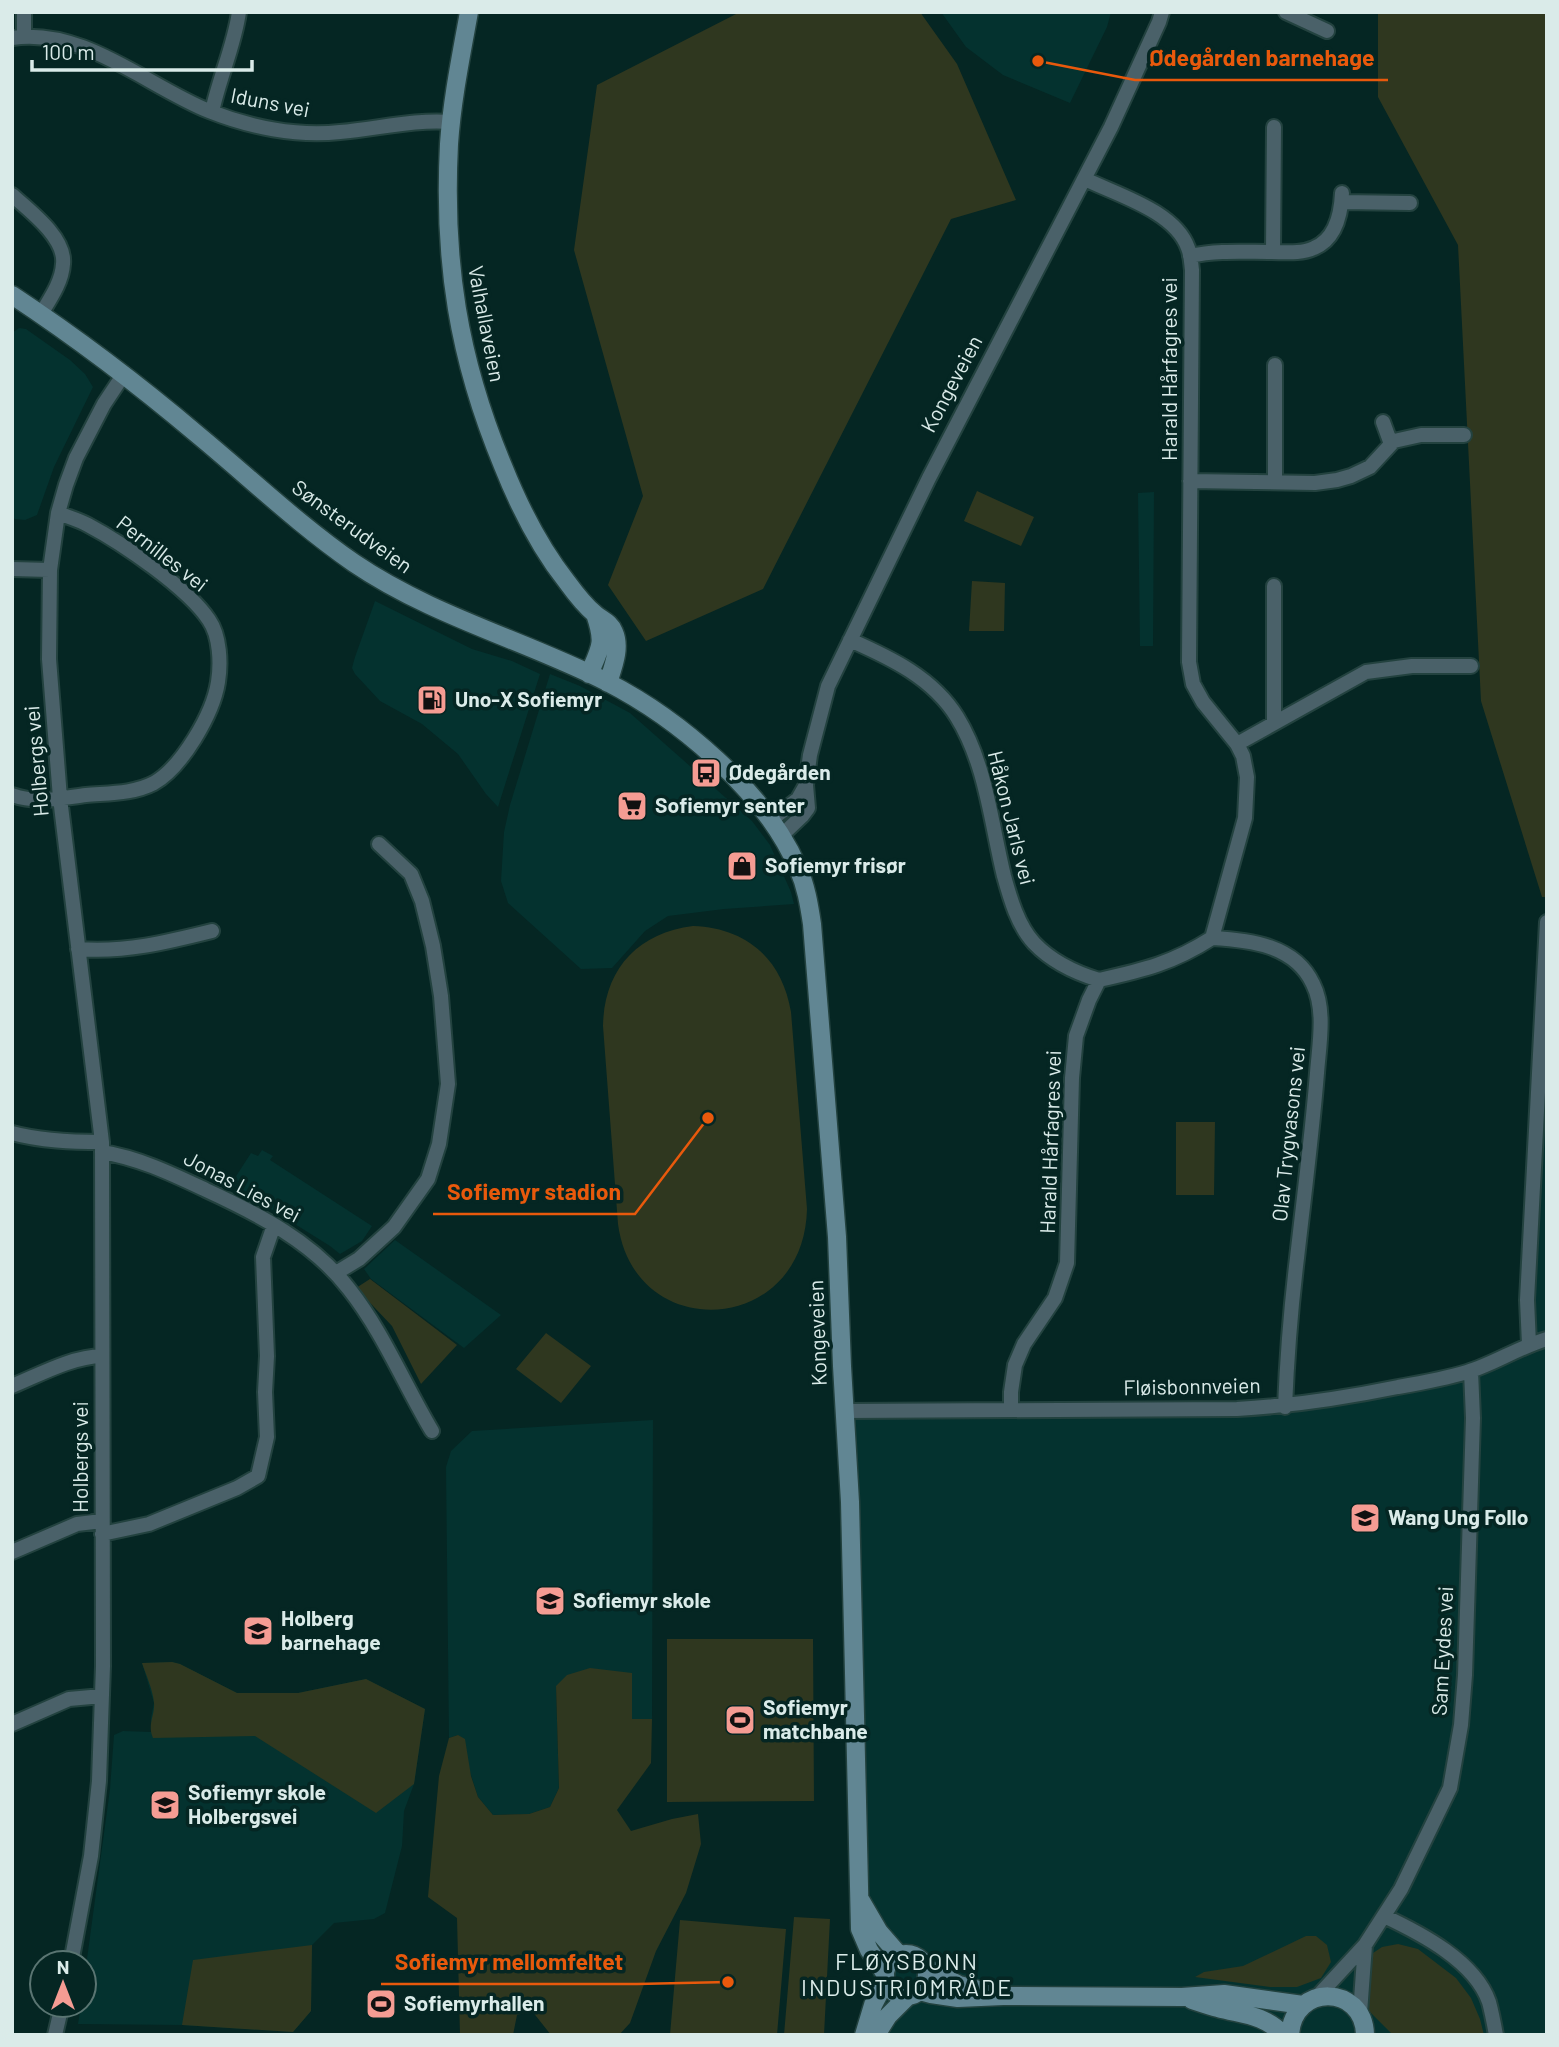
<svg xmlns="http://www.w3.org/2000/svg" width="1559" height="2047" font-family="Barlow,sans-serif">
<rect width="100%" height="100%" fill="#052623"/>
<path fill="#04322f" d="M941,12H1111L1107,27L1070,103L1003,75L966,47Z
M19,328L26,329L70,360L85,374L93,387L54,467L37,515L25,520L15,519L12,517V333Z
M1154,492L1153,646H1140L1138,493Z
M375,601L472,649L512,661L540,674L498,807L486,794L458,754L422,724L380,701L355,674L352,668L355,657Z
M550,674L580,686L630,713L752,821L770,845L791,892L794,904L724,909L668,916L645,931L612,968L581,969L508,903L501,881L504,832L510,805Z
M1547,945V2035H875L851,1407L1237,1409L1451,1376L1529,1344Z
M262,1150L273,1156L270,1160L372,1226L362,1241L340,1254L330,1246L231,1184L251,1153L258,1156Z
M395,1240L501,1315L464,1348L371,1279L364,1269Z
M653,1420L652,1719H632L556,1687L559,1788L550,1807L529,1814L493,1815L478,1797L458,1735L449,1738L446,1467L451,1451L472,1431Z
M172,1662L180,1664L237,1693H298L366,1679L425,1709L414,1784L404,1811L402,1846L385,1913L374,1919L334,1923L312,1945L311,2011L293,2032L182,2025L78,2024L81,2005H84V1981L110,1789L114,1735L123,1731L151,1732V1718L154,1703L142,1663Z"/>
<path fill="#2f371f" d="M740,12H920L957,64L1016,200L951,219L763,589L646,641L608,585L643,496L574,250L597,85Z
M1378,12H1547V897H1542L1481,701L1458,245L1378,97Z
M977,491L1034,517L1021,546L964,521Z
M972,581L1005,583L1004,631H969Z
M693,926C747,928 782,959 791,1012L807,1209C804,1336 634,1345 618,1224L603,1026C604,970 637,933 693,926Z
M1176,1122H1215L1214,1195H1176Z
M370,1279L457,1345L421,1384L392,1326L356,1288Z
M546,1333L591,1366L561,1403L516,1369Z
M667,1639H813L814,1801L667,1802Z
M172,1662L180,1664L237,1693H298L366,1679L425,1709L414,1784L376,1813L255,1736L153,1738C147,1725 155,1715 154,1703C153,1690 146,1675 142,1663Z
M590,1668L632,1673V1719H652L651,1763L617,1810L631,1831L672,1819L698,1814L701,1844L686,1893L656,1951L630,2023L619,2035H551L532,2011L517,2015L513,2035H460L457,1918L428,1897L439,1776L449,1738L458,1735L465,1739L471,1776L478,1797L493,1815L529,1814L550,1807L559,1788L556,1686L567,1675Z
M794,1917L830,1919L824,2035H784Z
M680,1920L786,1929L777,2035H670Z
M1306,1936H1316L1327,1945L1331,1962L1321,1978L1297,1987H1270L1195,1977L1204,1972L1243,1966Z
M1398,1944L1418,1949L1456,1978L1471,1998L1480,2019L1484,2035H1393L1369,2011L1360,1988L1370,1955L1382,1947Z
M312,1945L311,2011L293,2032L182,2025L193,1960Z"/>
<g fill="none" stroke-linecap="round" stroke-linejoin="round">
<g stroke="#23423f" stroke-width="18">
<path id="street" d="M1286,12L1327,31
M24,37V12
M12,38C83,27 147,86 209,111C249,127 297,137 340,132C377,129 414,119 451,122
M212,112C219,78 234,47 239,12
M12,195C30,211 66,238 63,264C62,282 50,299 41,314
M1342,202L1410,203
M1273,252L1274,127
M1190,256C1217,250 1244,252 1271,252C1285,252 1301,254 1314,248C1336,239 1341,214 1342,193
M1275,365V482
M1383,422L1391,444
M1190,481L1315,483L1337,480L1351,476L1370,467L1394,441L1421,435H1464
M12,569L50,570
M1274,586V722
M850,640C891,658 933,678 957,717C986,764 991,823 1004,876C1010,898 1018,926 1034,943C1051,961 1076,973 1099,980
M1237,744L1366,672L1412,666H1471
M12,795C37,804 61,798 86,795C108,793 133,794 154,783C182,767 213,714 218,682C221,663 220,636 209,620C188,588 122,543 88,525C79,520 68,517 58,513
M771,820L798,799L806,785
M781,836L802,816L808,808L806,785L810,755L828,686L929,478L1111,127L1159,22L1162,12
M1212,938C1250,940 1295,945 1313,984C1326,1010 1319,1045 1317,1073C1312,1135 1304,1196 1297,1258C1291,1307 1287,1357 1285,1407
M78,949C124,953 168,942 212,931
M12,1133C41,1141 72,1142 102,1142
M102,1152C139,1158 172,1174 206,1190C258,1214 313,1242 349,1289C383,1332 404,1384 432,1431
M336,1273L359,1259L394,1227L428,1179L439,1144L448,1084L441,996L433,946L422,901L411,874L379,844
M1529,1344L1527,1300L1547,922
M12,1386C41,1374 71,1357 102,1356
M1011,1409V1392L1015,1365L1024,1344L1055,1298L1067,1263L1072,1078L1076,1036L1089,1000L1099,980C1144,970 1173,963 1212,938L1245,818L1247,777L1243,756L1237,744L1203,702L1193,684L1189,662L1192,270C1191,263 1191,255 1188,248C1175,211 1117,195 1085,179
M845,1411L1237,1409C1291,1406 1344,1398 1398,1387C1421,1383 1444,1379 1467,1372C1494,1364 1519,1347 1547,1339
M102,1534L149,1524L237,1488L258,1476L267,1437L265,1392L267,1356L263,1257L274,1225
M12,1552L77,1524L102,1521
M12,1724L69,1699L102,1696
M1384,1916C1420,1933 1475,1961 1489,2002C1492,2013 1494,2024 1496,2035
M71,1963L91,1856L99,1781L103,1666L102,1142L60,798L49,659L50,570L58,513L66,485L76,458L104,404L124,374
M1317,1997L1365,1945L1401,1889L1450,1788L1461,1725L1465,1675L1473,1418L1471,1371
M1360,2013L1365,1945
M55,2035L62,2005"/>
</g>
<g stroke="#23423f" stroke-width="21">
<path id="secondary" d="M469,12C461,56 452,100 449,144C443,261 458,358 503,466C519,506 540,548 567,582C575,593 584,605 595,614C602,620 610,622 614,632C621,648 613,667 608,683
M12,295C77,338 139,385 198,435C250,478 299,525 354,563C432,616 524,640 607,682C679,719 766,792 798,868C806,886 809,904 812,924L837,1237L842,1366L850,1502L860,1929L869,1950L884,1972
M589,674C601,647 605,643 595,614
M861,1901L879,1932L899,1955
M885 1975a21 21 0 1 1 42 0a21 21 0 1 1-42 0Z
M925,1967L959,1985L983,1991
M920,1991L931,1994L958,1998L1003,1996L1182,1997L1224,1994L1303,2005
M1192,2000C1201,2003 1209,2006 1218,2008C1244,2015 1263,2014 1284,2035
M864,2035L873,2005L885,1982
M876,2035L888,2016L907,1997
M1290,2035C1293,1983 1364,1984 1365,2035"/>
</g>
<use href="#street" stroke="#4a6169" stroke-width="14"/>
<use href="#secondary" stroke="#618693" stroke-width="18"/>
</g>
<defs>
<g id="fuel-square" transform="scale(1.575)"><rect x="-9" y="-9" width="18" height="18" rx="4" fill="#f59c93" stroke="#052623"/><path d="M-5.5-6h7V0h2V4h1.3V-2.5L3-4.5l.8-.8L6-3V5H2.5V1h-1V6h-7ZM-4.2-4.7v3.2H.2V-4.7Z" fill="#111"/></g>
<g id="bus-square" transform="scale(1.575)"><rect x="-9" y="-9" width="18" height="18" rx="4" fill="#f59c93" stroke="#052623"/><path d="M-5-6H5V4H4V6H2V4H-2V6H-4V4H-5ZM-3.5-4V0h7V-4ZM-3.5 1.2v1.5H-2V1.2ZM2 1.2v1.5H3.5V1.2Z" fill="#111"/></g>
<g id="supermarket-square" transform="scale(1.575)"><rect x="-9" y="-9" width="18" height="18" rx="4" fill="#f59c93" stroke="#052623"/><path d="M-6-5.5h2.5l.6 2H6L4.5 2H-2.5L-4.4-4H-6ZM-1.5 3.2a1.3 1.3 0 1 0 .1 0ZM3 3.2a1.3 1.3 0 1 0 .1 0Z" fill="#111"/></g>
<g id="shop-square" transform="scale(1.575)"><rect x="-9" y="-9" width="18" height="18" rx="4" fill="#f59c93" stroke="#052623"/><path d="M-5-2.5h2.3a2.7 3.5 0 0 1 5.4 0H5L5.5 6h-11ZM-1.5-2.5h3a1.5 2.3 0 0 0-3 0Z" fill="#111"/></g>
<g id="school-square" transform="scale(1.575)"><rect x="-9" y="-9" width="18" height="18" rx="4" fill="#f59c93" stroke="#052623"/><path d="M0-5L7-2L0 1L-7-2ZM-4 1L0 2.5L4 1V4Q0 6-4 4Z" fill="#111"/></g>
<g id="stadium-square" transform="scale(1.575)"><rect x="-9" y="-9" width="18" height="18" rx="4" fill="#f59c93" stroke="#052623"/><path d="M0-5a6.5 5 0 1 0 0 10a6.5 5 0 1 0 0-10ZM-3.5-1.8h7v3.6h-7Z" fill="#111"/></g>
</defs>
<g fill-rule="evenodd">
<use href="#fuel-square" x="432" y="700"/>
<use href="#bus-square" x="706" y="773"/>
<use href="#supermarket-square" x="632" y="806"/>
<use href="#shop-square" x="742" y="866"/>
<use href="#school-square" x="1365" y="1518"/>
<use href="#school-square" x="550" y="1601"/>
<use href="#school-square" x="258" y="1631"/>
<use href="#stadium-square" x="740" y="1720"/>
<use href="#school-square" x="165" y="1805"/>
<use href="#stadium-square" x="381" y="2004"/>
</g>
<g text-anchor="middle" stroke-width="7" stroke-linejoin="round" paint-order="stroke">
<g font-size="21" fill="#daebe9" stroke="#052623">
<text transform="translate(270 103) rotate(11)" y="7">Iduns vei</text>
<text transform="translate(486 324) rotate(79)" y="7">Valhallaveien</text>
<text transform="translate(1170 369) rotate(-90)" y="7">Harald Hårfagres vei</text>
<text transform="translate(952 384) rotate(-62)" y="7">Kongeveien</text>
<text transform="translate(352 527) rotate(36)" y="7">Sønsterudveien</text>
<text transform="translate(162 554) rotate(38)" y="7">Pernilles vei</text>
<text transform="translate(37 761) rotate(-95)" y="7">Holbergs vei</text>
<text transform="translate(1011 818) rotate(76)" y="7">Håkon Jarls vei</text>
<text transform="translate(1289 1134) rotate(-84)" y="7">Olav Trygvasons vei</text>
<text transform="translate(1051 1142) rotate(-88)" y="7">Harald Hårfagres vei</text>
<text transform="translate(242 1187) rotate(28)" y="7">Jonas Lies vei</text>
<text transform="translate(818 1333) rotate(-92)" y="7">Kongeveien</text>
<text transform="translate(1192 1387) rotate(-1)" y="7">Fløisbonnveien</text>
<text transform="translate(81 1457) rotate(-90)" y="7">Holbergs vei</text>
<text transform="translate(1443 1651) rotate(-87)" y="7">Sam Eydes vei</text>
</g>
<g font-size="21" font-weight="bold" fill="#daebe9" stroke="#052623" text-anchor="start">
<text x="455" y="707">Uno-X Sofiemyr</text>
<text x="729" y="780">Ødegården</text>
<text x="655" y="813">Sofiemyr senter</text>
<text x="765" y="873">Sofiemyr frisør</text>
<text x="1388" y="1525">Wang Ung Follo</text>
<text x="573" y="1608">Sofiemyr skole</text>
<text x="281" y="1626">Holberg<tspan x="281" dy="24">barnehage</tspan></text>
<text x="763" y="1715">Sofiemyr<tspan x="763" dy="24">matchbane</tspan></text>
<text x="188" y="1800">Sofiemyr skole<tspan x="188" dy="24">Holbergsvei</tspan></text>
<text x="404" y="2011">Sofiemyrhallen</text>
</g>
<g font-size="23" letter-spacing="2" fill="#daebe9" stroke="#052623">
<text x="907" y="1970">FLØYSBONN<tspan x="907" dy="26">INDUSTRIOMRÅDE</tspan></text>
</g>
</g>
<path fill="none" stroke="#e8590c" stroke-width="2.5" d="M1038 61L1135 80H1388M708 1118L635 1214H433M728 1982L637 1984H381"/>
<g fill="#e8590c" stroke="#052623" stroke-width="2.5">
<circle cx="1038" cy="61" r="7"/>
<circle cx="708" cy="1118" r="7"/>
<circle cx="728" cy="1982" r="7"/>
</g>
<g font-size="23" text-anchor="middle" font-weight="bold" fill="#e8590c" stroke="#052623" stroke-width="7" stroke-linejoin="round" paint-order="stroke">
<text x="1262" y="66">Ødegården barnehage</text>
<text x="534" y="1200">Sofiemyr stadion</text>
<text x="509" y="1970">Sofiemyr mellomfeltet</text>
</g>
<rect width="1559" height="2047" fill="none" stroke="#daebe9" stroke-width="28"/>
<g transform="translate(63 1984)"><circle r="33" fill="#052623" stroke="#5a7572" stroke-width="2"/>
<path d="M0-5L12 26L0 18L-12 26Z" fill="#f59c93"/>
<text y="-10" font-size="19" font-weight="bold" text-anchor="middle" fill="#daebe9">N</text>
</g>
<path d="M32 60v10h220v-10" fill="none" stroke="#daebe9" stroke-width="3.5"/>
<text x="42" y="60" font-size="21" fill="#daebe9" stroke="#052623" stroke-width="5" paint-order="stroke">100 m</text>
</svg>
